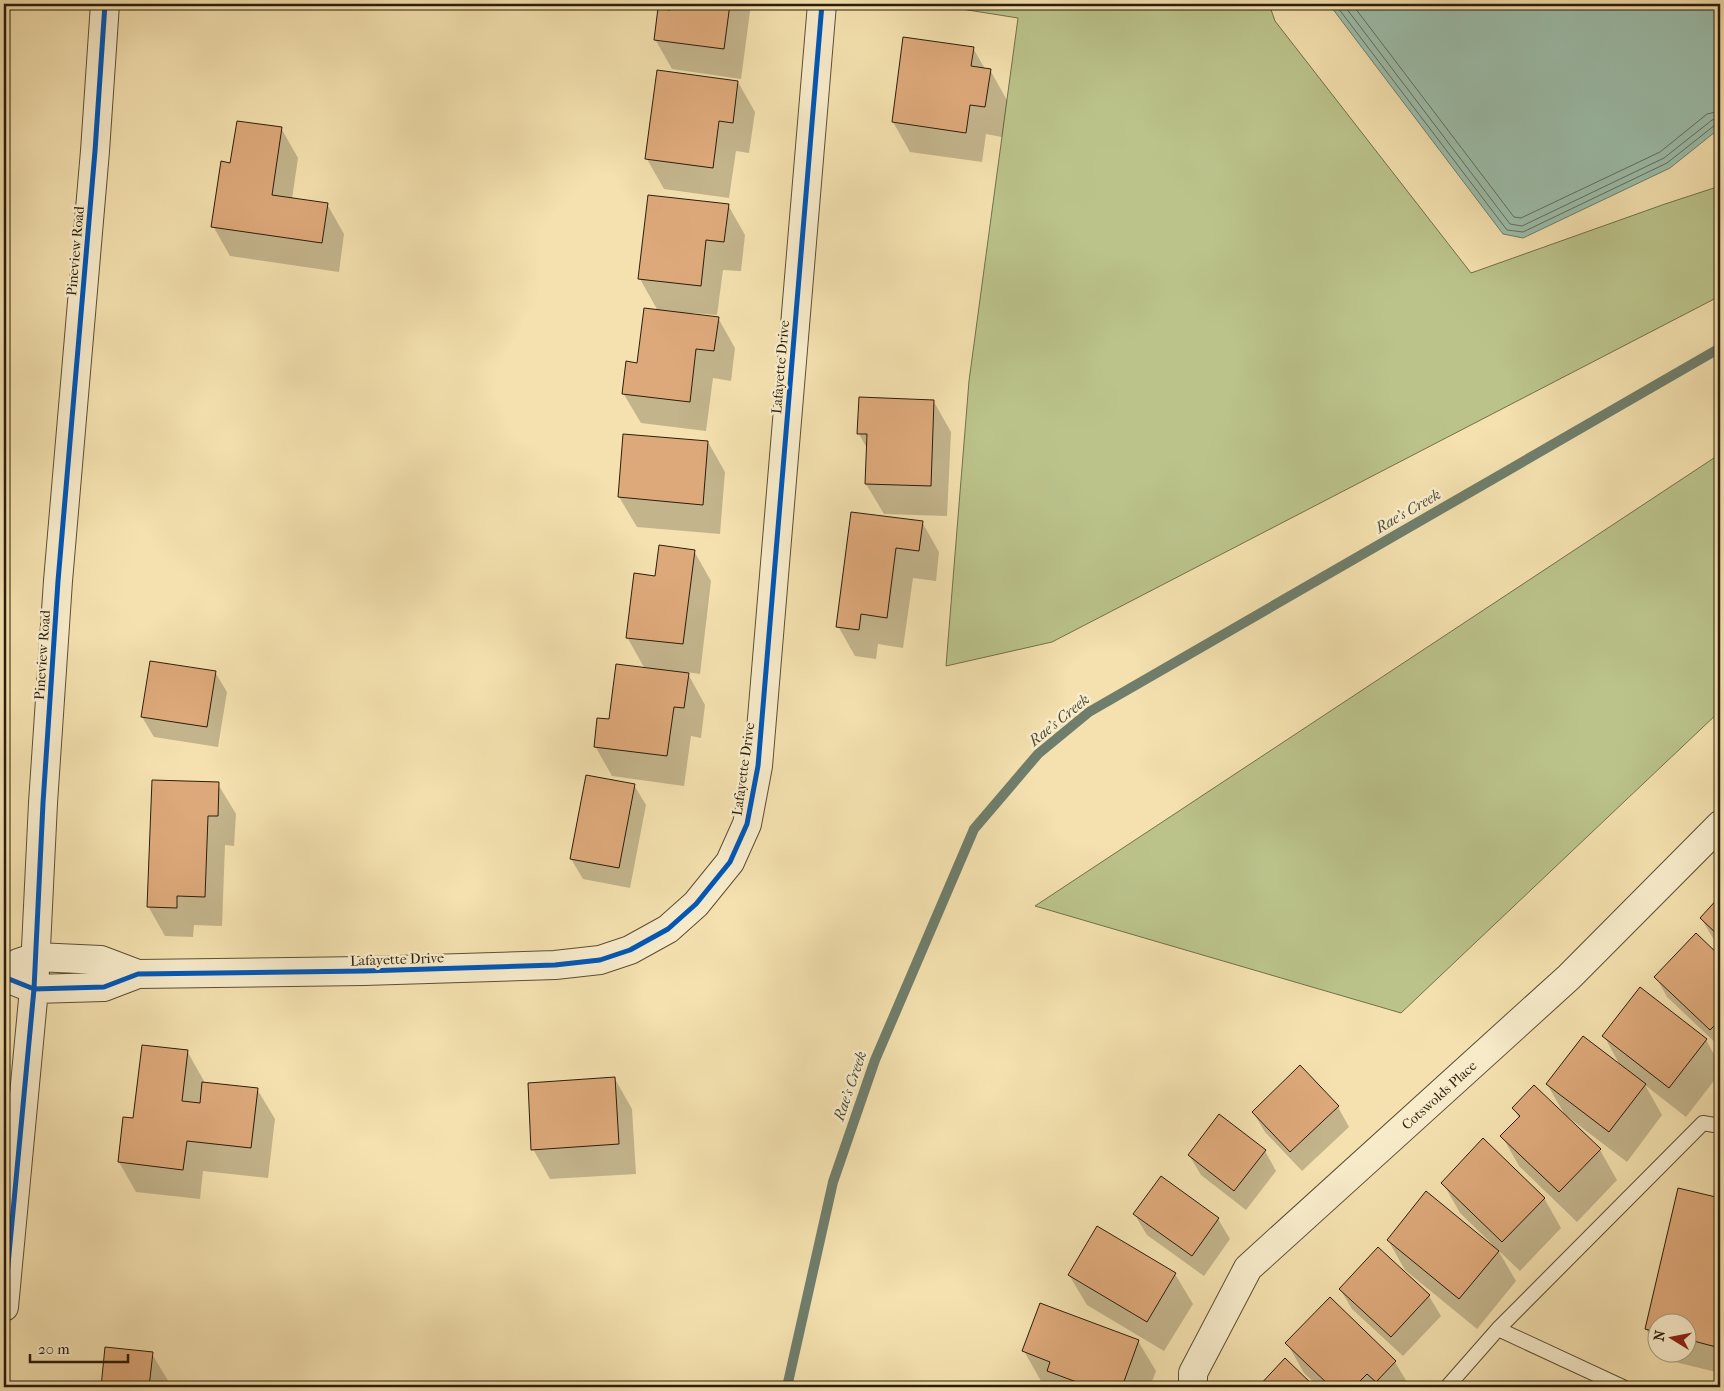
<svg xmlns="http://www.w3.org/2000/svg" width="1724" height="1391" font-family="'IM FELL French Canon',serif">
<rect width="100%" height="100%" fill="#f4e1af"/>
<filter id="stains"><feTurbulence type="fractalNoise" baseFrequency=".004" numOctaves="4"/><feColorMatrix values="0 0 0 0 .2 0 0 0 0 .09 0 0 0 0 .02 0 0 0 .5 -.17"/></filter>
<radialGradient id="worn" r=".72"><stop offset=".6" stop-color="#630" stop-opacity="0"/><stop offset="1" stop-color="#630" stop-opacity=".3"/></radialGradient>
<path fill="#bbc38b" stroke="#73704b" d="M930,4H1269L1275,21L1471,273L1665,204L1720,186V296L1052,642L946,666L969,381L1018,18Z
M1720,454V711L1401,1013L1035,906Z"/>
<path fill="#9cbeac" stroke="#6f7e6c" d="M1329,4H1720V128L1670,168L1523,238L1503,234Z"/>
<path fill="#0003" d="M672,4H751L741,79L672,69L655,39L671,11Z
M973,48L985,69L990,70L1007,100L1002,137L986,134L982,162L910,152L893,122Z
M738,82L755,112L749,153L736,151L729,198L664,189L647,159Z
M281,128L298,158L292,199L327,204L344,234L339,272L230,256L213,226L231,164Z
M728,205L745,235L741,271L723,270L717,315L692,313V315L718,318L735,348L731,381L713,378L706,431L641,423L623,393L638,364L658,311L640,279Z
M934,402L951,432L947,516L884,514L866,484L868,450L859,434Z
M708,442L725,472L720,534L637,527L619,497Z
M852,514L922,522L939,552L936,581L913,578L903,648L878,644L876,659L855,656L838,626Z
M694,551L711,581L700,674L687,672L705,705L701,738L691,736L684,786L612,776L595,746L610,721L645,669L627,637L656,578Z
M215,672L227,692L218,747L154,737L142,717Z
M218,784L236,814L234,846L225,845L222,926L194,925L193,937L165,936L148,906Z
M634,785L646,805L630,888L583,879L571,859Z
M1720,898V950L1701,918Z
M1696,934L1720,958V1047L1667,997L1656,977Z
M1604,1036L1706,1040L1720,1065V1073L1686,1117L1645,1085L1662,1115L1627,1162L1568,1117L1567,1118L1600,1150L1617,1180L1577,1222L1519,1166L1502,1136L1519,1118L1513,1108L1565,1115L1547,1084L1621,1067Z
M187,1051L204,1081V1083L257,1089L275,1119L268,1178L203,1171L200,1199L136,1192L119,1162L124,1118L134,1119Z
M615,1079L632,1109L636,1174L550,1179L533,1149Z
M1338,1107L1349,1127L1302,1171L1265,1132L1253,1112Z
M1265,1151L1276,1171L1246,1210L1201,1175L1189,1155Z
M1161,1178L1218,1219L1230,1239L1204,1276L1147,1235L1135,1215Z
M1443,1183L1544,1198L1561,1228L1520,1271L1498,1250L1516,1281L1477,1329L1405,1270L1388,1240L1491,1246L1492,1244L1460,1213Z
M1679,1190L1720,1200V1373L1663,1359L1660,1354H1686V1324H1656V1348L1646,1329Z
M1175,1274L1193,1304L1164,1351L1087,1305L1069,1275Z
M1340,1289L1429,1296L1441,1316L1403,1356L1352,1309Z
M1138,1341L1156,1371L1150,1387H1057L1041,1381L1024,1351Z
M1287,1343L1395,1362L1410,1387H1319L1304,1373Z
M106,1349L152,1354L170,1384L169,1387H102Z
M1285,1360L1314,1387H1259Z"/>
<g fill="none" stroke-linecap="round" stroke-linejoin="round">
<path stroke="#646e5c" stroke-width="1" d="M1335,4L1507,230L1523,232L1667,163L1715,125L1720,124
M1343,4L1510,224L1522,226L1664,158L1712,120L1720,118
M1352,4L1514,217L1521,218L1660,152L1707,114L1720,111"/>
<path stroke="#6f7e6c" stroke-width="10" d="M787,1387L833,1182L875,1060L974,829L1038,754L1089,712L1720,348"/>
</g>
<path fill="#dea97a" stroke="#2b1d0b" d="M671,4H730L724,49L654,40L658,8L670,10Z
M903,37L974,47L971,66L991,69L985,107L970,105L966,133L892,122Z
M657,70L738,81L733,123L719,121L713,168L645,159Z
M237,121L282,127L272,195L328,203L322,243L211,227L221,161L230,163Z
M648,195L729,204L724,242L706,240L701,286L638,279Z
M644,308L719,317L714,351L696,349L690,402L622,394L626,361L637,363Z
M859,397L934,400L931,486L865,484L867,434H857Z
M623,434L708,441L703,505L618,497Z
M851,512L923,521L919,551L896,548L887,618L861,614L859,630L836,627Z
M659,545L695,550L683,644L626,638L634,573L655,576Z
M150,661L216,671L207,727L141,717Z
M616,664L689,673L684,708L674,707L667,756L594,747L597,718L609,719Z
M586,775L635,784L619,868L570,859Z
M152,780L219,782L218,816H208L205,897L177,896V908L147,907Z
M1720,896V937L1700,918Z
M1696,933L1720,956V1020L1710,1030L1654,977Z
M1640,987L1707,1039L1669,1088L1602,1036Z
M1583,1036L1646,1084L1609,1132L1546,1084Z
M142,1045L188,1050L182,1101L200,1103L202,1082L258,1088L251,1148L187,1141L183,1170L118,1162L123,1117L133,1118Z
M1300,1065L1339,1106L1290,1152L1252,1112Z
M615,1077L619,1144L531,1150L528,1083Z
M1534,1085L1601,1149L1559,1192L1500,1136L1520,1116L1512,1108Z
M1219,1114L1266,1150L1234,1191L1188,1155Z
M1483,1138L1545,1198L1502,1242L1441,1183Z
M1161,1176L1219,1218L1192,1256L1133,1214Z
M1678,1188L1720,1198V1348L1686,1339V1324H1656V1332L1645,1329Z
M1426,1191L1499,1251L1459,1299L1387,1240Z
M1097,1226L1176,1273L1147,1322L1068,1275Z
M1378,1247L1430,1295L1391,1337L1339,1289Z
M1330,1297L1396,1361L1376,1382L1367,1374L1354,1387H1331L1285,1343Z
M1040,1303L1139,1340L1122,1387H1090L1047,1371L1050,1362L1022,1351Z
M105,1347L153,1352L149,1387H101Z
M1285,1358L1315,1387H1258Z"/>
<g fill="none" stroke-linecap="round" stroke-linejoin="round">
<g stroke="#5d4e34" stroke-width="16">
<path id="service" d="M1498,1329L1703,1123L1720,1126
M1447,1387L1498,1329L1623,1387"/>
</g>
<g stroke="#5d4e34" stroke-width="30">
<path id="minor" d="M18,963L36,957L101,960L138,974
M4,977L34,989L104,987L138,974L364,971L555,965L600,960L630,950L668,929L696,904L730,862L747,824L758,766L822,4
M4,1307L34,989L43,803L58,581L95,151L105,4
M1193,1387V1373L1248,1268L1569,977L1720,825"/>
</g>
<use href="#service" stroke="#f8eccb" stroke-width="14"/>
<use href="#minor" stroke="#f8eccb" stroke-width="28"/>
<g stroke="#f8eccb" stroke-width="8">
<path id="cycleway" d="M4,977L34,989L104,987L138,974L364,971L555,965L600,960L630,950L668,929L696,904L730,862L747,824L758,766L822,4
M4,1307L34,989L43,803L58,581L95,151L105,4"/>
</g>
<use href="#cycleway" stroke="#0057b8" stroke-width="5"/>
</g>
<g text-anchor="middle" stroke-width="5" stroke-linejoin="round" paint-order="stroke">
<g font-size="14" fill="#2b1d0b" stroke="#f8eccb">
<text transform="translate(75 251) rotate(-85)" y="5">Pineview Road</text>
<text transform="translate(780 367) rotate(-85)" y="5">Lafayette Drive</text>
<text transform="translate(42 655) rotate(-86)" y="5">Pineview Road</text>
<text transform="translate(743 769) rotate(-82)" y="5">Lafayette Drive</text>
<text transform="translate(397 959) rotate(-2)" y="5">Lafayette Drive</text>
<text transform="translate(1439 1095) rotate(-42)" y="5">Cotswolds Place</text>
</g>
<g font-size="15" font-style="italic" fill="#4d4d3b" stroke="#f8eccb">
<text transform="translate(1408 511) rotate(-30)" y="5">Rae's Creek</text>
<text transform="translate(1059 720) rotate(-39)" y="5">Rae's Creek</text>
<text transform="translate(850 1086) rotate(-71)" y="5">Rae's Creek</text>
</g>
</g>
<rect width="1724" height="1391" fill="none" stroke="#f4e1af" stroke-width="20"/>
<rect x="5" y="5" width="1714" height="1381" fill="none" stroke="#2b1d0b" stroke-width="2.5"/>
<rect x="10" y="10" width="1704" height="1371" fill="none" stroke="#2b1d0b"/>
<g transform="translate(1672 1338) rotate(280)"><circle r="24" fill="#f8eccb" stroke="#a6997e"/>
<path d="M0-4L9 19L0 12L-9 19Z" fill="#8f2418"/>
<text y="-8" font-size="14" font-weight="bold" text-anchor="middle" fill="#2b1d0b">N</text>
</g>
<path d="M30 1354v8h98v-8" fill="none" stroke="#2b1d0b" stroke-width="2.5"/>
<text x="38" y="1354" font-size="15" fill="#2b1d0b" stroke="#f8eccb" stroke-width="4" paint-order="stroke">20 m</text>
<rect width="100%" height="100%" filter="url(#stains)"/>
<rect width="100%" height="100%" fill="url(#worn)"/>
</svg>
